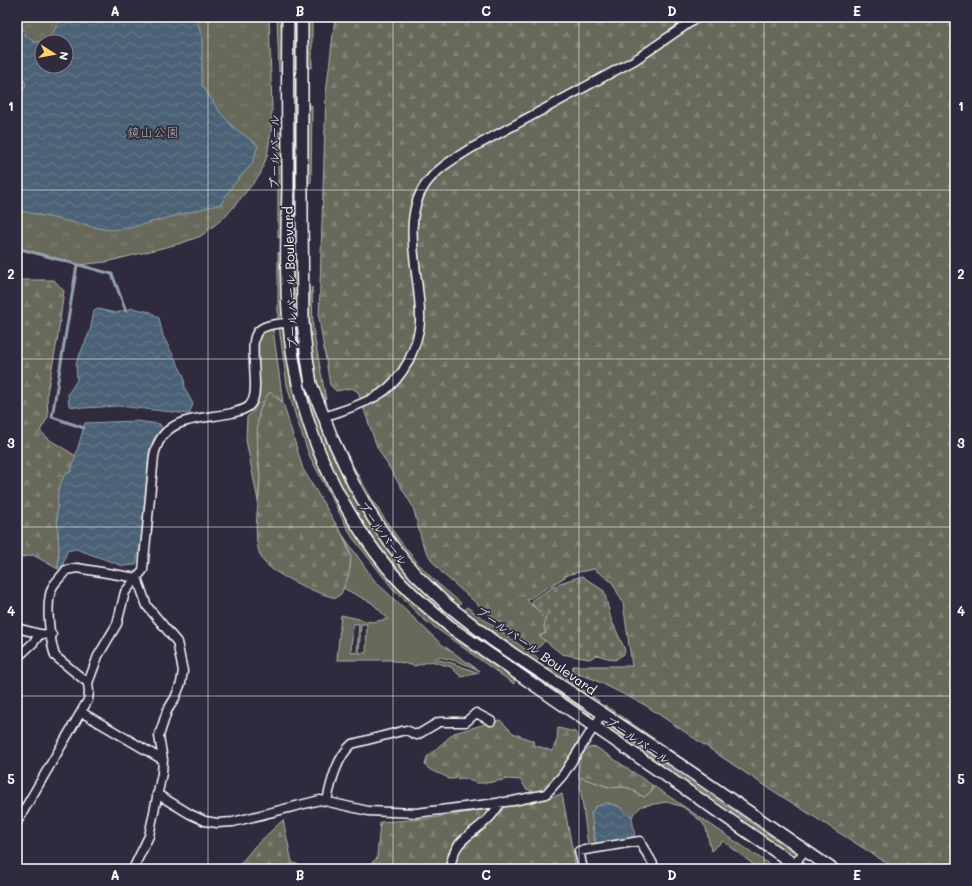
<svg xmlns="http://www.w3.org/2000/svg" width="972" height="886" font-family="Mali,'Klee One',sans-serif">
<defs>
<pattern id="forest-firs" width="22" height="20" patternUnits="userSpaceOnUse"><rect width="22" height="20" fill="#67695a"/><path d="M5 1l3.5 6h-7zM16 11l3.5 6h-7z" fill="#7e8073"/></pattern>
<pattern id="cemetery-stones" width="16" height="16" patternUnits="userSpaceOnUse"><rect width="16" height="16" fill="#67695a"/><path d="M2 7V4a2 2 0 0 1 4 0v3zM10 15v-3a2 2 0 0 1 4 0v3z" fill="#7e8073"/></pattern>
<pattern id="park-tufts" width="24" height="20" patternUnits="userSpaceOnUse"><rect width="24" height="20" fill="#67695a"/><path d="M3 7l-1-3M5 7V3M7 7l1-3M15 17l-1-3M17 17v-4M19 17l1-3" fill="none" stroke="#7e8073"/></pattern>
<pattern id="water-waves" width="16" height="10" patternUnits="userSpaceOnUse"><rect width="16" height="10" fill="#4c6276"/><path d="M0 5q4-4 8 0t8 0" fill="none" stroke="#677a8b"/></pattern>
</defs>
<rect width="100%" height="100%" fill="#2f2a3d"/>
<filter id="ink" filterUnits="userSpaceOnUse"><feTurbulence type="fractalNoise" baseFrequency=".025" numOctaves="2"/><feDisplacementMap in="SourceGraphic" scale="8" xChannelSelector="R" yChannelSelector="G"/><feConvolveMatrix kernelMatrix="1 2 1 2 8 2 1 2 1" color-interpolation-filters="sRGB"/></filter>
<g filter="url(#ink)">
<path fill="#67695a" stroke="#b3b4ac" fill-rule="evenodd" d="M277,17H280L283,43L282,70L279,72Z
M308,17H312V68L309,67Z
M312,105L311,182L308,183V113L309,107Z
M280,131L283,139L282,236L278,238V133Z
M297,178L298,308L295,311L294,310L292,239Z
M278,252L281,255L282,313L278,318Z
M312,287L313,329L326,400C308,375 306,316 312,287Z
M279,327L284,330L291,385L300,413L319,465L349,522L391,581L411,602L467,648L514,679V684L423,619L393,589L352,537L309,455L295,414L287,385Z
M273,329L283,403L277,396L257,452L260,477L258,501L246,440L247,417C271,400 251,364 258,341C259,337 262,334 264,331Z
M297,330L299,331L312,399L326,441L351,491L393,557L454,618L591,715L590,718C559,697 528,676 498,654C482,644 465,634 451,621C364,550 306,442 295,331Z
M336,432C361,483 390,535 431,577C440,586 451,594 461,603L458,606C400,558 369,505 336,438Z
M340,531L374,580L441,644L480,671C466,664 453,659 438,657L435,659L452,663L479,673L461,677L451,667L431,661L415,666L390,660H337L341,615L372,622L388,619L372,603L343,588C353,564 354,554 340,531ZM353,624H359L357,653L351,652ZM361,624H367L366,653H359Z
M467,607L539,659L536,662L464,611Z
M549,666L599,701L598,704L547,670Z
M605,705L844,869H836L603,708Z
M605,725H607L794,852V855L792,856L604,727Z
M579,777L594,781L611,788L621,786L632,789L639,796L653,789L652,785L772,866L770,869H759L723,841L711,851L706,828L701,821L683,807L667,802L642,806L634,813L632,817L618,806L607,803L592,825L596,844L588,845Z"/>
<path fill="url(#forest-firs)" stroke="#b3b4ac" d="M335,17H955V869H896L753,778L645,705L593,679L572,672L573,666H632L623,603L612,582L594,569L570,574L527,600L546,619L544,627L546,633L540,636L545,641L536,650L489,614L444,575L432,561L423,545L413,507L377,447L358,392L352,388L336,391L330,385L319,318L326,94Z
M17,280H54L64,291L57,342L47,393L48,417L40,431L50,440L76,456L71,471L64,476L57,514L59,550L58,569L33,555L17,558Z
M270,392L283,403L303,469L343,536L351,557L349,574L341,594L336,598C318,594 277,576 265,563C249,546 260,499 260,477C259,455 255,435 259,413C261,405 265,398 270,392Z
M500,720L513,733L533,741L534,745L552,751L557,740L558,728L575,732L579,739L565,767L538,792L526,789L521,780L508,779L487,783H476L464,778L449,779C441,772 432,774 425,765L427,757L454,733Z
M596,747L652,785L651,792L644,797C639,795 636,791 631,789C623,785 617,789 609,787C599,784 589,780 579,777C578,764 579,758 588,748Z
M562,794L576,869H365L377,858L380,822L425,819L527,803Z
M283,820L292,862L307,869H236L255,846Z"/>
<path fill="url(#cemetery-stones)" stroke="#b3b4ac" d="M582,576L604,591L611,619L625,650L624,654L615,660L597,655L589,659L562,654L539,636L546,633L544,627L546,616L532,604L533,599L560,583Z"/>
<path fill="url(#park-tufts)" stroke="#b3b4ac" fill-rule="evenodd" d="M17,17H269L272,108L271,132L267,156L260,175L226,216L201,236L182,243L106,262L77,265L17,248ZM42,42H66V66H42Z"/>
<path fill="url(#water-waves)" stroke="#94a1ad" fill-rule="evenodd" d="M62,17H196L202,38V85L219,111L233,127L258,145L252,164L233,185L221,204L129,228L108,230L17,210V98L22,93L26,84L17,70V29L23,28L26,36L34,42L48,41ZM42,42H66V66H42Z
M132,308L151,312L159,318L163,336L184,376L185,389L193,404L189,414L119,406L84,408L69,406L68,394L77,380L76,363L90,331L94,311L98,309L116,313Z
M136,421L160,424L162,429L154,439L149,450L141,542L136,565L123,566L76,549L67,551L61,571L58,569L59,550L57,514L58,490L64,476L71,471L85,423Z
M607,803L618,806L632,817L635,838L596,844L591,814L595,807Z"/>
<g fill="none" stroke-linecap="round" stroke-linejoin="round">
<path stroke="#94a1ad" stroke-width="3" d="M17,248L112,274L126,311
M77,265L52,417L84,428"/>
<g stroke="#fff" stroke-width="11">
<path id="street" d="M324,417C343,410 363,405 380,394C391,387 402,374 408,362C414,349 419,337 420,322C422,280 399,222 425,185C437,168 454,159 470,149L635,60L698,17
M17,628L40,634
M17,658L33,643L40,634L52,635
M88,683L98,656L117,624L125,592L143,570L154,456C162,415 200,420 232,413C238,411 245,410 249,406C255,400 255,391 255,383C253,330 245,324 303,322
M81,712L163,760
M157,794L190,814L205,821L217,823L233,822L320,800L368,811L416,813L513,801L546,794L563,775L603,713
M327,801C331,782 337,757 352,744L406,730L417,735L439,722H466L476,713L491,721
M17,822L88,700L89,692L88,683L55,656C50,640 45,604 52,588C55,582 62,576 66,570L77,568L137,578L147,606L177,642L183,671L181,683L175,698L167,711L159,736L163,760L162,773L149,836L133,869
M450,869C454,839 468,838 487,820C493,815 497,808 501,802
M583,869L579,851L640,841C644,852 651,857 655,869
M791,869L805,850"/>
</g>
<g stroke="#fff" stroke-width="14">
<path id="secondary" d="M288,17C287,74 288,130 288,187C287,232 285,279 289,324C296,412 331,498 387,567C406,590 430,610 453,629L801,869
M302,17V215L303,322L306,351L311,384L333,440L353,483L373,518L391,544L415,574L445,603L492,640L682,766L832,869"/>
</g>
<use href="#street" stroke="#2f2a3d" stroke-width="8"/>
<use href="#secondary" stroke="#2f2a3d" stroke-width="11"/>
</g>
</g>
<path fill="none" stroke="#fff" stroke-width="1" stroke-opacity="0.55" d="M208,17V869M393,17V869M579,17V869M764,17V869M17,190H955M17,359H955M17,527H955M17,696H955"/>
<g text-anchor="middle" stroke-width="3.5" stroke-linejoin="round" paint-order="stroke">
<g font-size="13" fill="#b3b4ac" stroke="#2f2a3d">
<text x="153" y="137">鏡山公園</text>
</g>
<g font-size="13" fill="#fff" stroke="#2f2a3d">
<text transform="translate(274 152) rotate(-90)" y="5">ブールバール</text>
<text transform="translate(290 278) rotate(-92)" y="5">ブールバール Boulevard</text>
<text transform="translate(383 533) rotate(55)" y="5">ブールバール</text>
<text transform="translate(536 650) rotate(35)" y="5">ブールバール Boulevard</text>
<text transform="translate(638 740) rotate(34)" y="5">ブールバール</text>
</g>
</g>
<rect width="972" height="886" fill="none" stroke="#2f2a3d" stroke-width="44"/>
<g transform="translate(54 54) rotate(101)"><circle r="19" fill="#2f2a3d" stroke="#827f8b"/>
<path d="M0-3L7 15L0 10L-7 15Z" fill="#ffd166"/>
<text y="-6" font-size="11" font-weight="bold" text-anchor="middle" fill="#ffffff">N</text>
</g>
<rect x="22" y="22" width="928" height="842" fill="none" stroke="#fff" stroke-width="1.5"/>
<g font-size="13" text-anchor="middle" font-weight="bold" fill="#fff">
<text x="115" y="16">A</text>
<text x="300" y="16">B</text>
<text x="486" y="16">C</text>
<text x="672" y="16">D</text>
<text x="857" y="16">E</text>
<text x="11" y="111">1</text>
<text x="961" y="111">1</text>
<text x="11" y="279">2</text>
<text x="961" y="279">2</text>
<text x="11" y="448">3</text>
<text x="961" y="448">3</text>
<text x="11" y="616">4</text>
<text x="961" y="616">4</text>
<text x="11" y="784">5</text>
<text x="961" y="784">5</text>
<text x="115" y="880">A</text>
<text x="300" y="880">B</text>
<text x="486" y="880">C</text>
<text x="672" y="880">D</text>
<text x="857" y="880">E</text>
</g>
</svg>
